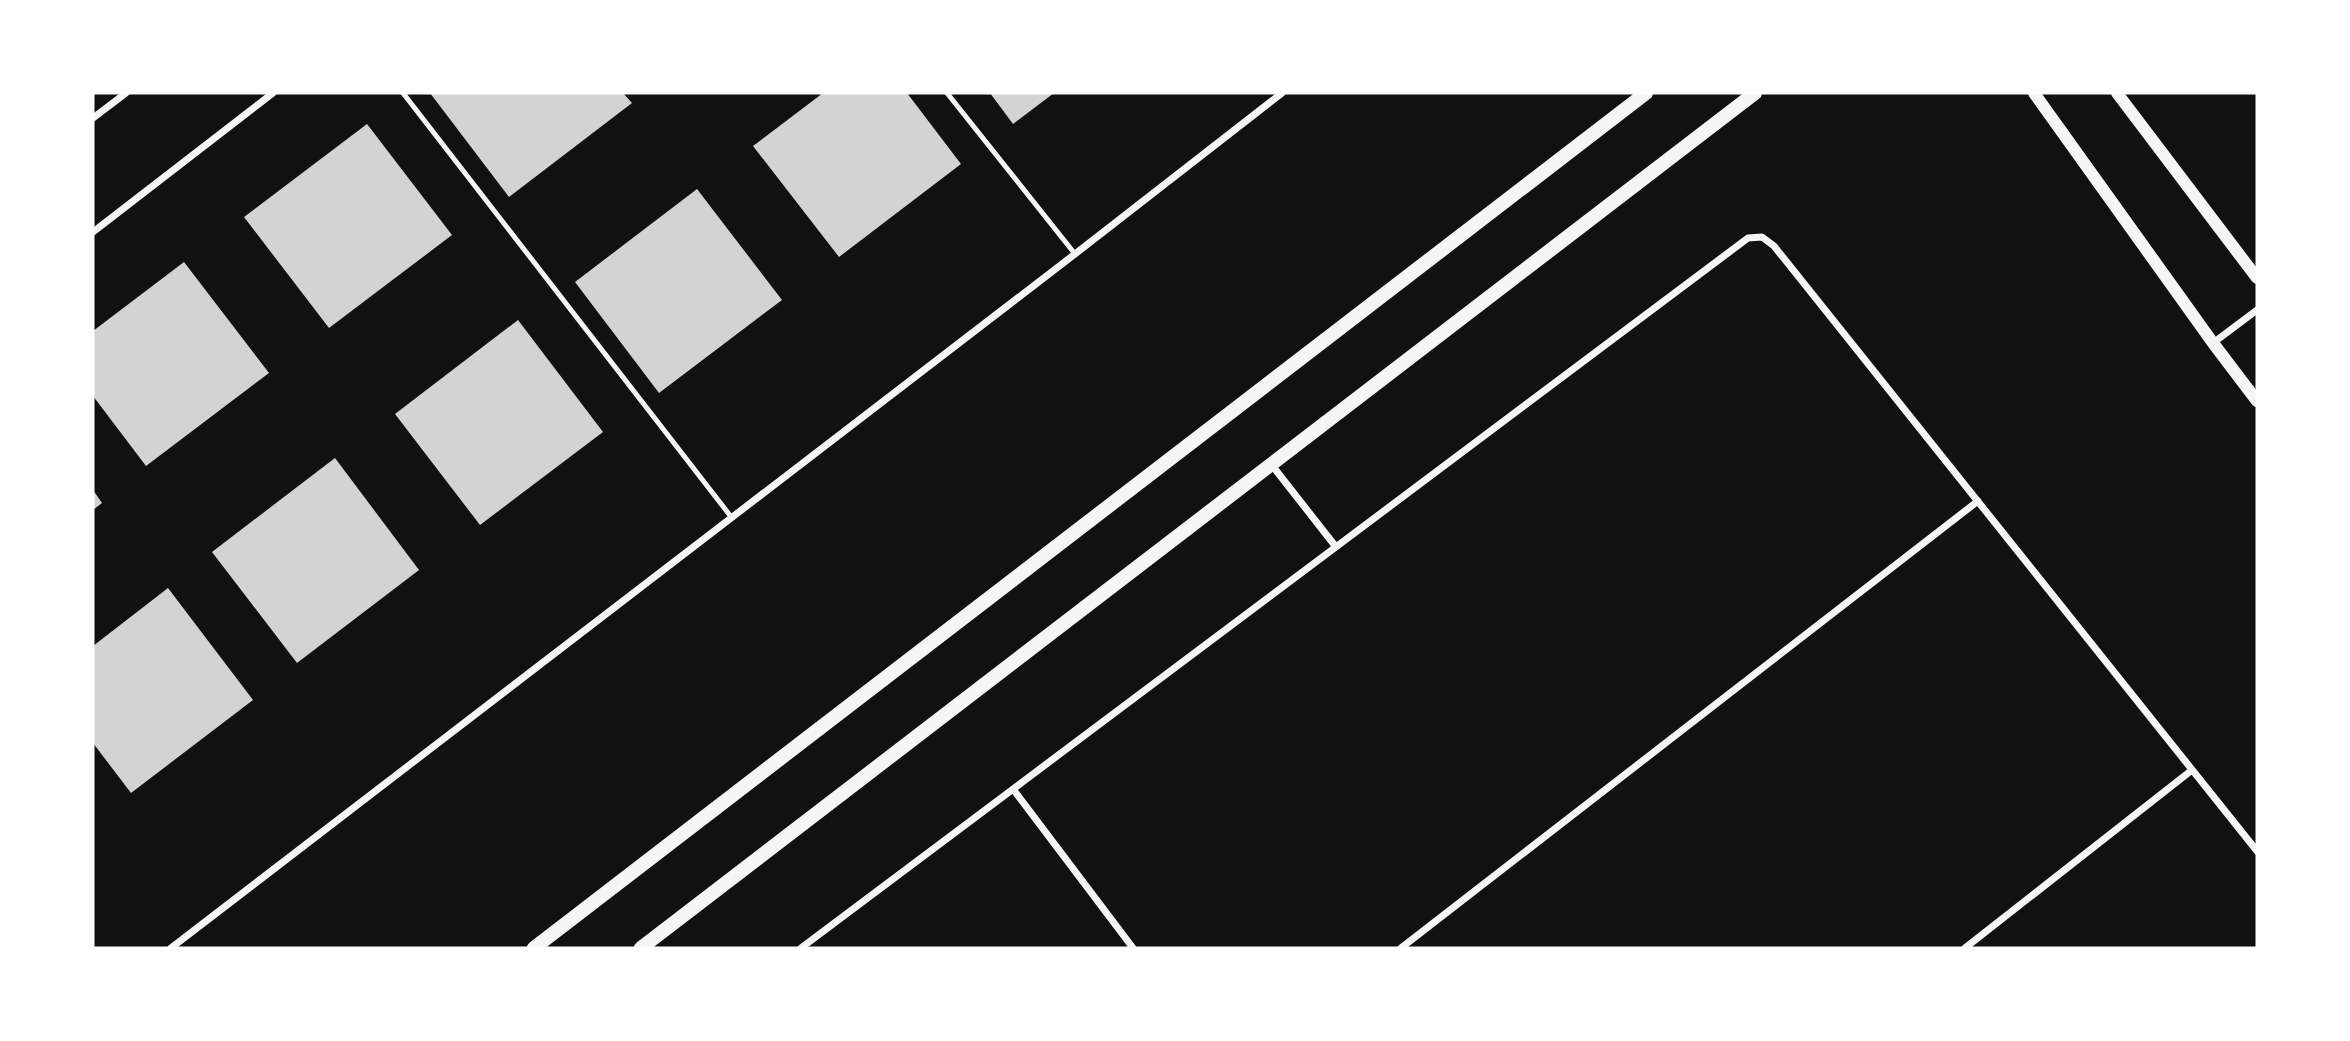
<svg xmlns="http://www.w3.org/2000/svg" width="2350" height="1041" font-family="'Golos Text',sans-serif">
<rect width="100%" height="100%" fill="#111"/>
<path fill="#d3d3d3" d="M430,93H623L632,103L509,197Z
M823,93H907L961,164L839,257L753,146Z
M990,93H1054L1013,124Z
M367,124L452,235L329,328L244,217Z
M697,189L782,300L659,393L575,282Z
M184,262L269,373L146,466L93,396V331Z
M518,320L603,432L480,525L395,414Z
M335,458L419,570L297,663L212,552Z
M93,490L102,503L93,510Z
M168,588L253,700L131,793L93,743V646Z"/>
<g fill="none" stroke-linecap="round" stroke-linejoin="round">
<path stroke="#f5f5f5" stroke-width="5" d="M403,93L732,518
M947,93L1075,254"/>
<path stroke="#f5f5f5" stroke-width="7" d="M93,118L126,93
M93,232L273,93
M2213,343L2257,310
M1271,464L1336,547
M1013,789L1133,948
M171,948L1075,254L1282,93
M801,948L1748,238L1762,237L1774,246L2257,851
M1401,948L1978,501
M1965,948L2192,770"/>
<path stroke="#f5f5f5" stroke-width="12" d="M2034,93L2213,343L2257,401
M2117,93L2257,278"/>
<path stroke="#f5f5f5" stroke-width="14" d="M534,948L1646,93
M641,948L1755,93"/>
</g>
<rect width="2350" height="1041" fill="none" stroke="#ffffff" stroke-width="189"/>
</svg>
